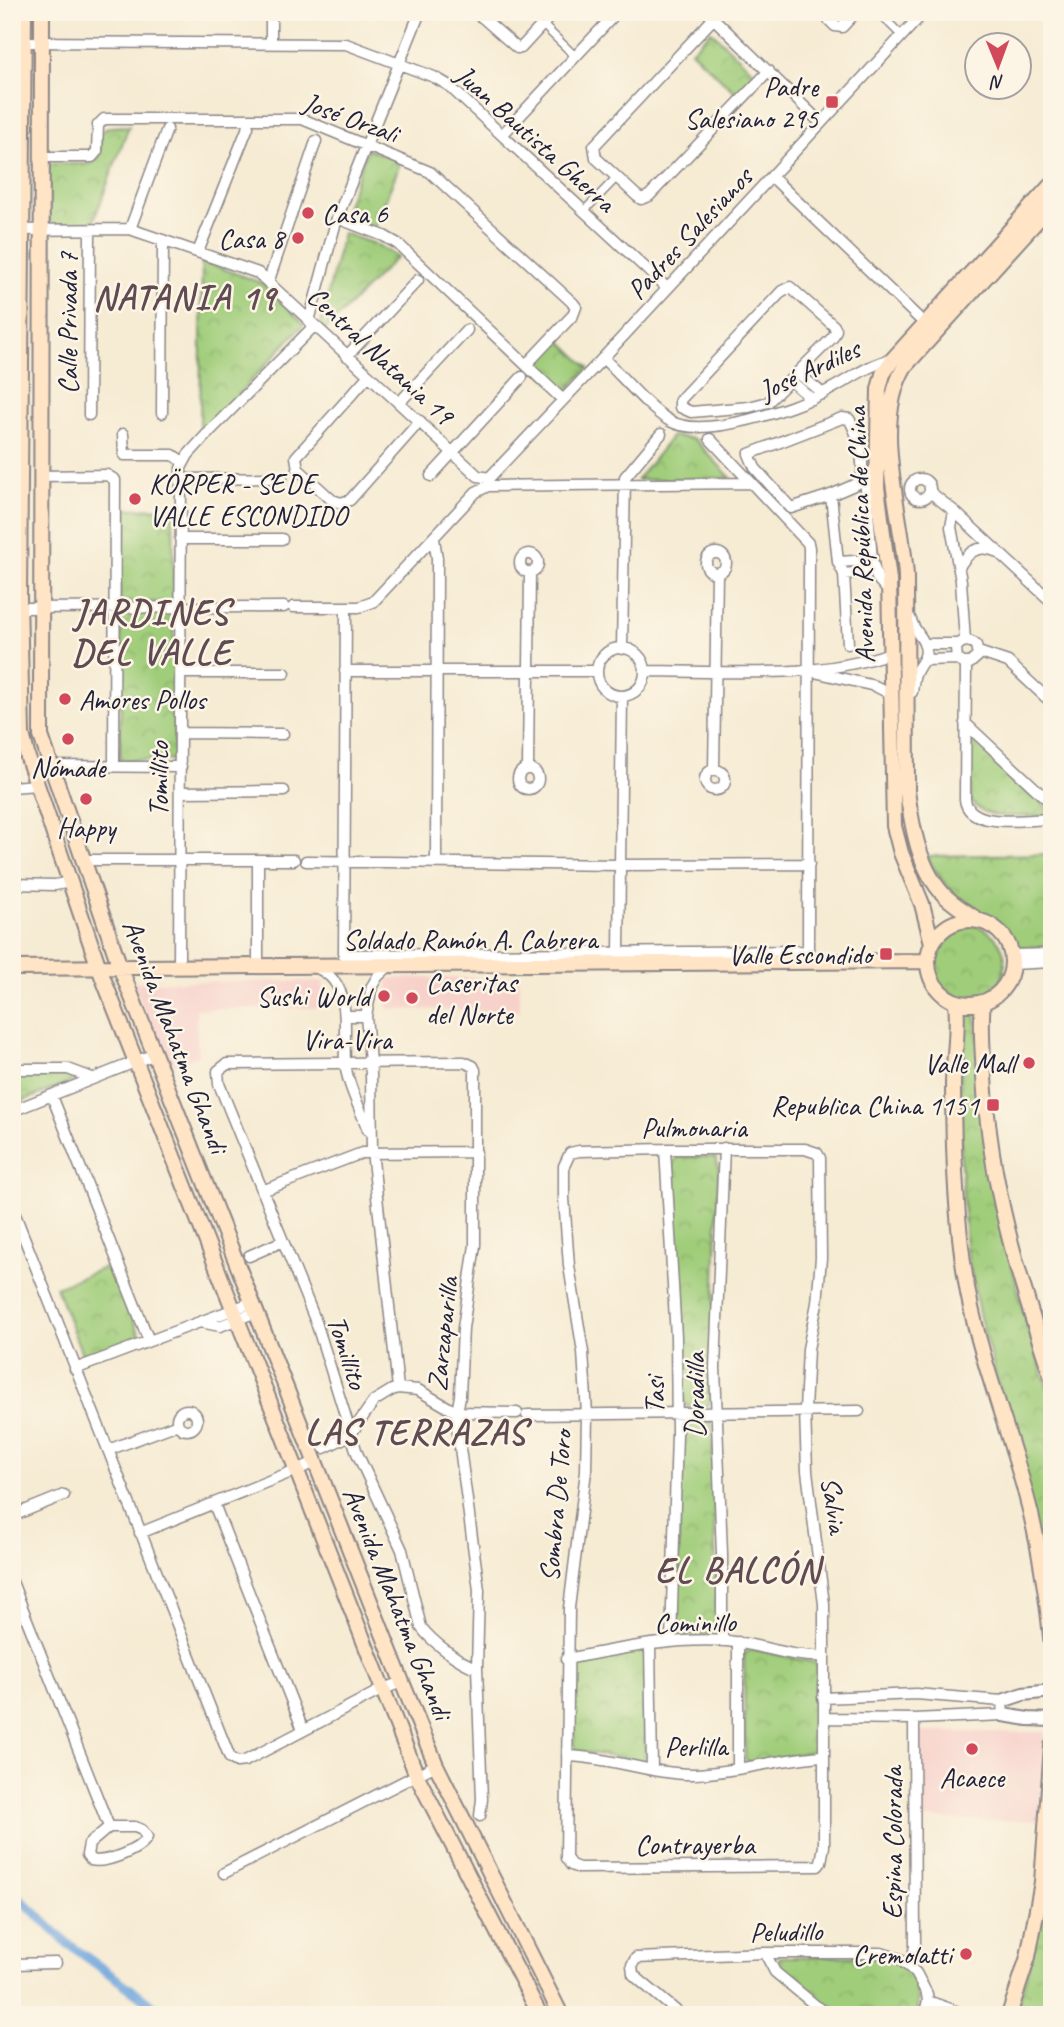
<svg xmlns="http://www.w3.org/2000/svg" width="1064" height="2027" font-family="Caveat,sans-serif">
<defs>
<pattern id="park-crowns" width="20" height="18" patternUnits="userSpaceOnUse" patternTransform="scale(1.75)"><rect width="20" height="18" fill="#a0cd7a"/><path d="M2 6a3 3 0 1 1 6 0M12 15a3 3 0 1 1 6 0" fill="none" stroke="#8ab06a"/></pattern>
</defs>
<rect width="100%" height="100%" fill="#fcf5e5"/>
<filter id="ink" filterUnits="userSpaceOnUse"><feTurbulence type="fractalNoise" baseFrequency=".0143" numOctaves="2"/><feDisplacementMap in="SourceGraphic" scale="14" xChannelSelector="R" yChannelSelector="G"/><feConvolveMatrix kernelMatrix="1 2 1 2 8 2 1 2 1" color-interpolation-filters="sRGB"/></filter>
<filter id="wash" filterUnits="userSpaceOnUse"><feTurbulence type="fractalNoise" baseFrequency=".00686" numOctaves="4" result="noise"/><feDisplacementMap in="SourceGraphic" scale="28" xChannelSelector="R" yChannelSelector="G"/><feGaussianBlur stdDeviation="1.57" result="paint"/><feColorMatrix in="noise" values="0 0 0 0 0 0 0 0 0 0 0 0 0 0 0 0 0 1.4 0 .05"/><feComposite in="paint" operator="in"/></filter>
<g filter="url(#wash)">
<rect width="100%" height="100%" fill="#f6ebd3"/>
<path fill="#f7d0ca" d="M388,978H519L520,1011L388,1009Z
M323,981L324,1008L196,1009L198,1056L164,1068L133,982Z
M921,1732H1045L1042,1821L922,1819Z"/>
<path fill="url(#park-crowns)" stroke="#61785a" stroke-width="2" d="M711,31L758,76L739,96L691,51Z
M129,126L92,225L49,226L48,164H90L99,157L101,132L109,127Z
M367,149L401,161L374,229L343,217Z
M343,233L377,245L397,257L325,330L320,326Z
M202,261L262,283L304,324L207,428L200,425Z
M558,338L589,368L563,394L532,364Z
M672,436L694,439L731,478L637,480Z
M173,508L174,602H120L119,509Z
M121,612H174V760H120Z
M973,735L1052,813V815C1028,815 985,823 971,801L970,738Z
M1052,854V947H1017C1004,918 993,922 969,906C950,893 937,877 927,856Z
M929 963a38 38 0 1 1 76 0a38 38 0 1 1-76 0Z
M970,1009L975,1011L1002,1226L1025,1318L1052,1402V1608L1002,1397L979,1314L966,1247L961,1164L960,1092L963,1015L964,1012Z
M12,1074H71L74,1081L12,1105Z
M677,1157H712L716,1158L719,1169L711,1398L708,1406H686L682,1399L681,1329L673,1209L672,1165Z
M111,1265L141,1338L84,1359L56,1287Z
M708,1415L712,1421L717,1626L714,1634L711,1635H682L676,1631L682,1420L684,1417Z
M752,1649L817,1663L818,1747L816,1751L750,1763L745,1758L744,1654Z
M641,1650L646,1652L645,1757L639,1761L578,1751L574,1745L575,1663Z
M1052,1849V2015H1016L1042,1912Z
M883,1956C913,1963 922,1987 916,2015H834L779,1968V1957Z"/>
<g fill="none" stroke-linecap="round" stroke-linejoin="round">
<path stroke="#70a6dd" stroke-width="9" d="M12,1891L67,1943L157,2008L162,2015"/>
</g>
</g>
<g filter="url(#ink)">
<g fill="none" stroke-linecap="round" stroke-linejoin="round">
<g stroke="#8c8687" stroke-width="10">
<path id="pedestrian" d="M878,12L902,36
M543,25L575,56
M584,211L617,177"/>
</g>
<g stroke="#8c8687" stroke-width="13">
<path id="minor" d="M473,12L483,18L517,48H521L554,12
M707,12L821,123
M821,12L835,26L842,27L856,12
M713,19L594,146L596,158L637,196L641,199L649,196L769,71
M23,42L346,44L434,77L448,85L667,288
M271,43V12
M12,97H23
M502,135L617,12
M43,157H92L97,151L98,125L104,119H302L430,172L573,303L576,307L573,315L526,365
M772,177L925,324
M337,218L384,236L398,244L563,400
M130,229L167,129
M12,230L130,229L258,273L478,476L489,478L603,358L924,12
M198,252L248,127
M269,280L316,141
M790,287L834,326L836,330L833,337L768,402L749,407L691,412L680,407V400L782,291Z
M309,321L337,218L420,12
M347,356L418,280
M603,358C622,376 649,409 670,421C703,440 793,409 825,392C848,381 868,364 893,359
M798,373L823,394
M369,375L296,457L298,469L332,500L341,503L350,500L420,421
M791,381L812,399
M399,403L467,330
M162,413L163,240
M89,415L90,231
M842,418L849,419C859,435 865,463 861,482L831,495L791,508L755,468L749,454Z
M210,431L314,326
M123,434L124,455H173L183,462
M876,466L872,473L866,489L872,560L877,578L889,592
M41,476L107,475L115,480L114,766
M431,476L522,377
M910 489a10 10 0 1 1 20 0a10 10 0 1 1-20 0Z
M181,479L282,478
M930,492L954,511L1052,602
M831,495L838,562L844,574L848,644
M954,511L951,527L961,581L965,641
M180,539H282
M434,539L437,558L436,862
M706 563a10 10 0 1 1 20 0a10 10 0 1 1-20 0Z
M520 563a9 9 0 1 1 18 0a9 9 0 1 1-18 0Z
M838,562L872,560
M959,567C968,552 978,544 995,551
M844,574L874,571
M293,607H359L373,602L476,492L488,486L750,483
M346,607L344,955L808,951L809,548L808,543L710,439
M15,608L284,607
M910,618C914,631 920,634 924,643C930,658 919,663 915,675C913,680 913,687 912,692
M924,644H958
M597 672a24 24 0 1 1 48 0a24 24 0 1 1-48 0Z
M622,649L625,477L661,434
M978,652L1008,662L1052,703
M925,660L957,659L963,663H970L978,656L976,645C969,639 961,640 956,648L957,659
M966,664L965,799C968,830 1029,819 1052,819
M345,671H597
M645,671C723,671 816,680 890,653
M810,671L875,686L891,694
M181,673H285
M965,723L1052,804
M181,733L283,734
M51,766L181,767
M528,769L530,572
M518 779a10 10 0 1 1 20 0a10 10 0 1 1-20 0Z
M705 780a10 10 0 1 1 20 0a10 10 0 1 1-20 0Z
M714,770L717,573
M12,787L37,785
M180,792L284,791
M84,860H294
M258,860V965
M306,861L621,865L809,864
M12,884L55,885L70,882
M619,953L622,696
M1012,955L1052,954
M1012,964L1052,962
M390,965L378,976L372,986L366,1016L371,1074L372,1151L398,1388
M179,966L181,468L188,455L207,434
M317,968C354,984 343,1028 345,1061C346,1082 361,1110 368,1130
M345,1016H366
M12,1069H68L92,1078
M52,1096L149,1341
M12,1111L155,1054
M665,1149H805L817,1153L820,1158L821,1258L817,1303L808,1349L805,1410L807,1471L824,1604V1846L821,1862L818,1866L579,1868L571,1865L566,1858L569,1608L586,1471L587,1414L583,1352L569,1266L564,1198V1166L570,1153L579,1151Z
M665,1149L676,1337L677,1433L671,1642
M262,1191L362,1153L476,1152
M12,1207L230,1758L237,1762L245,1761L383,1689L402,1682
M249,1256L283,1241
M200,1322L220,1326L256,1312
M75,1369L253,1302
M177 1420a10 10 0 1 1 20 0a10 10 0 1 1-20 0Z
M527,1415L859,1411
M324,1448L350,1435L374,1401L392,1390L398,1388L418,1390L456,1412L517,1413
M108,1450L178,1424
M214,1504L303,1730
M12,1516L64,1495
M140,1533L316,1462
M12,1582L109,1827
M722,1641V1554L715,1368L724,1148
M738,1642V1769
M650,1644L652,1769
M566,1659C619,1649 674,1637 727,1641C760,1644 790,1658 823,1656
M477,1668C461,1664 431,1641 421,1627L402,1550L357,1453L316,1322L219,1084L218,1071L227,1064L464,1062L473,1066L475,1070V1245L463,1328L460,1396L456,1418L479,1590L477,1668L482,1799L480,1816
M823,1698L916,1694L1002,1701L1003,1715L914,1719L824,1718
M567,1756C611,1757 653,1775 695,1774C739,1772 781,1758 824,1756
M109,1827H135L142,1830L147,1837C141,1850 104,1864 91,1860L87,1855L89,1844Z
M224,1873L436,1765
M765,1953L775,1972L827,2015
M12,1964L56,1963
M908,1964L913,1956L915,1946L914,1719
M928,2001L967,2015
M681,2015L637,1978L633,1974L632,1965L636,1958L765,1953H881L900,1959L916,1973L927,1994L928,2001L924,2015"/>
</g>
<g stroke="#8c8687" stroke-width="16">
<path id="tertiary" d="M1002,1701L1023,1694L1052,1691
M1003,1715L1028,1719L1052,1720"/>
</g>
<g stroke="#8c8687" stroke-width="18">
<path id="secondary" d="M24,12L19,598L22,734L28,758L99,968L417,1776L540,2015
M42,12L41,736L120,967L402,1682L436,1765L561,2015
M928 962a42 42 0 1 1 84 0a42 42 0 1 1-84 0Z
M980,921C967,913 954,905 944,895C919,869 912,826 907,791L906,577C903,513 870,425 905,366L1052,204
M932,943L922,904L901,853L894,826L889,580L877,487L879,389L883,374L893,359L1052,184
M12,968L927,961
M956,1002C959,1029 954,1055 953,1082C953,1147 956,1229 968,1293C981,1360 1007,1425 1025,1491C1039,1541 1047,1595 1052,1647
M983,1002C980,1027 983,1052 984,1077C990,1185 1018,1276 1052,1378
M1009,2015L1028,1957L1042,1882L1052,1746"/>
</g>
<use href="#pedestrian" stroke="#fff" stroke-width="7"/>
<use href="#minor" stroke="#fff" stroke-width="10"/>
<use href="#tertiary" stroke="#fff" stroke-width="12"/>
<use href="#secondary" stroke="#ffe4c6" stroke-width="14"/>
</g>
</g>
<g fill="#d1495b" stroke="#fcf5e5" stroke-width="2.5">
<rect x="825" y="95" width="14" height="14" rx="3.5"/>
<circle cx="308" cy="213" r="7"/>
<circle cx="298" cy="238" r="7"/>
<circle cx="135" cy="499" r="7"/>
<circle cx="65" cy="699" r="7"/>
<circle cx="68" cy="739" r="7"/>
<circle cx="86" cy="799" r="7"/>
<rect x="879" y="947" width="14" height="14" rx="3.5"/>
<circle cx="384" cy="996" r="7"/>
<circle cx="412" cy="998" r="7"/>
<circle cx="1029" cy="1063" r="7"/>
<rect x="986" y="1098" width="14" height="14" rx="3.5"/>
<circle cx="972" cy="1749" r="7"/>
<circle cx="966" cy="1954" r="7"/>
</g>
<g text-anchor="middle" stroke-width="5" stroke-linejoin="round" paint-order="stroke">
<g font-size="28" fill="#22223b" stroke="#fcf5e5" text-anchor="end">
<text x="818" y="96">Padre<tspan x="818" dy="32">Salesiano 295</tspan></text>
<text x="322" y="223" text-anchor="start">Casa 6</text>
<text x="284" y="248">Casa 8</text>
<text x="149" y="493" text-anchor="start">KÖRPER - SEDE<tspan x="149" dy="32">VALLE ESCONDIDO</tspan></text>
<text x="79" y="709" text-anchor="start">Amores Pollos</text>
<text x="68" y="777" text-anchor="middle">Nómade</text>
<text x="86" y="837" text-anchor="middle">Happy</text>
<text x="872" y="964">Valle Escondido</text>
<text x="426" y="992" text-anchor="start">Caseritas<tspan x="426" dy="32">del Norte</tspan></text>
<text x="370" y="1006">Sushi World</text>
<text x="1015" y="1073">Valle Mall</text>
<text x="979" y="1115">Republica China 1151</text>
<text x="972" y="1787" text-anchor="middle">Acaece</text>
<text x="952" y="1964">Cremolatti</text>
</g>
<g font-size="28" fill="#22223b" stroke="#fcf5e5">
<text transform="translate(351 117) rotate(20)" y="10">José Orzali</text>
<text transform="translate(536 138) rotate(42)" y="10">Juan Bautista Gherra</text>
<text transform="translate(689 233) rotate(-47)" y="10">Padres Salesianos</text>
<text transform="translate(67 323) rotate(-90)" y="10">Calle Privada 7</text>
<text transform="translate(381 355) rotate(43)" y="10">Central Natania 19</text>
<text transform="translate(809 369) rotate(-25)" y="10">José Ardiles</text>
<text transform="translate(860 535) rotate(-92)" y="10">Avenida República de China</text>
<text transform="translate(158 779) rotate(-90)" y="10">Tomillito</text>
<text x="470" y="949">Soldado Ramón A. Cabrera</text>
<text transform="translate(176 1036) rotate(69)" y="10">Avenida Mahatma Ghandi</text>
<text x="347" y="1049">Vira-Vira</text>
<text x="694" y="1137">Pulmonaria</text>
<text transform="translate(442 1334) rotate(-84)" y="10">Zarzaparilla</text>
<text transform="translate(348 1352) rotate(72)" y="10">Tomillito</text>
<text transform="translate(654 1395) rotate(-90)" y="10">Tasi</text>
<text transform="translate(694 1395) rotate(-90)" y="10">Doradilla</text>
<text transform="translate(835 1505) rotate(82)" y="10">Salvia</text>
<text transform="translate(555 1506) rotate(-85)" y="10">Sombra De Toro</text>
<text transform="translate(398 1603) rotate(68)" y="10">Avenida Mahatma Ghandi</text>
<text transform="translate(695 1622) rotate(-1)" y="10">Cominillo</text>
<text x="696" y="1756">Perlilla</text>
<text transform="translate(892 1843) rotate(-90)" y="10">Espina Colorada</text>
<text x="695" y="1854">Contrayerba</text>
<text transform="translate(786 1931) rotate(-1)" y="10">Peludillo</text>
</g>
<g font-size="35" font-weight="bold" letter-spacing="2" fill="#604b53" stroke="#fcf5e5">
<text x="185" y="309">NATANIA 19</text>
<text x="152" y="624">JARDINES<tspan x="152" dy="40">DEL VALLE</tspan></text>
<text x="416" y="1444">LAS TERRAZAS</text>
<text x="738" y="1582">EL BALCÓN</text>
</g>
</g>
<rect width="1064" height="2027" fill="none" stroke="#fcf5e5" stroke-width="42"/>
<g transform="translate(998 66) rotate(179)"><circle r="33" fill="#fcf5e5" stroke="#a5a1a1" stroke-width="2"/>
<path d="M0-5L12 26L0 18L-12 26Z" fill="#d1495b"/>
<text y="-10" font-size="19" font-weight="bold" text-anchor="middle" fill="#22223b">N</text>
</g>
</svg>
